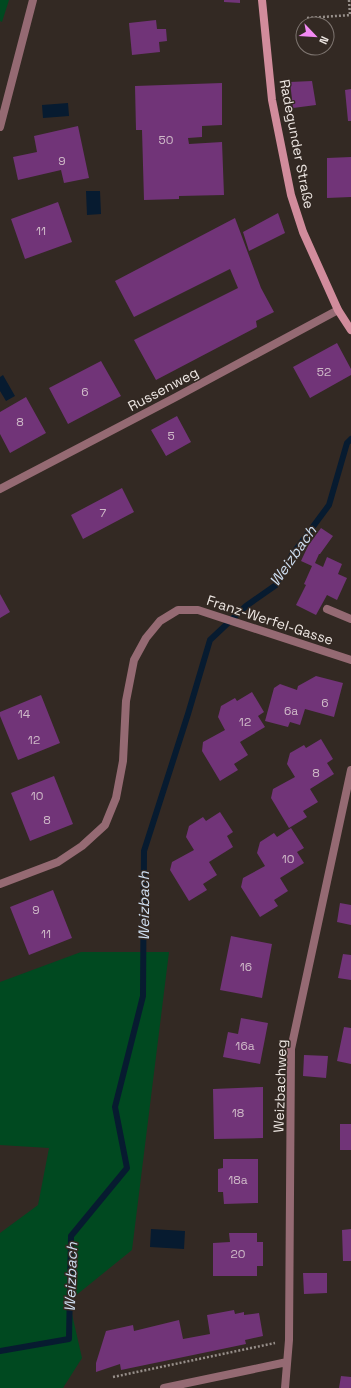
<svg xmlns="http://www.w3.org/2000/svg" width="351" height="1388" font-family="'Space Grotesk',sans-serif">
<rect width="100%" height="100%" fill="#332923"/>
<path fill="#004920" d="M0,0H9L2,22L0,21Z
M81,952H169L132,1250L69,1301L82,1358L63,1388H0V1233L38,1205L49,1148L0,1145V982Z"/>
<path fill="#071b30" d="M68,103L69,116L43,118L42,105Z
M86,191H100L101,214L87,215Z
M3,375L15,396L6,401L0,391V377Z
M151,1229L185,1231L184,1249L150,1247Z"/>
<g fill="none" stroke-linecap="round" stroke-linejoin="round">
<path stroke="#071b30" stroke-width="6" d="M0,1351L69,1339L71,1236L127,1168L115,1107L143,996L144,851L188,714L210,640L246,606L276,585L292,555L329,505L347,443L351,439"/>
</g>
<path fill="#713478" d="M224,0H240V3L224,2Z
M156,20L157,29H166L167,41L159,42L160,52L132,55L129,23Z
M312,81L316,105L293,108L290,82Z
M222,83V125L202,126V137L188,138L189,144L222,142L224,195L179,196V199L144,200L142,130H136L135,86Z
M351,89V121H348L345,90Z
M78,126L89,178L64,183L61,170L18,180L13,157L37,152L34,136Z
M351,157V197L327,198V158Z
M58,202L72,242L25,259L11,219Z
M278,213L285,233L249,251L243,232Z
M235,218L261,288L274,312L256,321L257,327L156,380L134,340L238,288L230,269L134,317L115,281Z
M337,343L351,369V375L310,398L293,367Z
M101,361L121,396L68,424L49,388Z
M26,397L46,433L10,453L0,434V412Z
M177,416L191,442L166,456L151,430Z
M122,488L134,512L83,539L71,515Z
M321,528L333,536L320,554H319L315,563L323,567L327,557L342,564L338,574L347,578L337,600L327,595L316,615L296,605L306,585L304,584L312,566L301,561L308,546Z
M0,594L10,612L0,618Z
M316,676L343,683L334,717L305,709L300,725L290,722L288,727L265,721L274,688L280,684L297,690L298,686Z
M252,692L264,712L258,716L265,727L240,742L248,755L234,764L238,770L220,781L202,751L203,742L225,730L218,717L221,706L235,698L237,701Z
M41,695L60,743L18,760L0,716V712Z
M321,739L333,759L327,763L334,774L310,789L318,802L303,811L307,817L289,828L271,798L273,789L295,777L287,764L290,753L304,745L306,748Z
M54,776L73,824L30,841L11,793Z
M220,812L233,832L227,836L233,847L209,862L217,875L203,884L207,890L189,901L170,870L172,862L194,850L186,837L189,826L203,817L206,821Z
M291,828L304,848L297,852L304,863L280,878L288,891L274,900L278,906L260,917L241,887L243,878L265,866L257,853L260,842L274,833L277,837Z
M53,890L72,938L29,955L10,907Z
M340,903L351,905V925L337,922Z
M231,936L272,944L262,998L220,990Z
M343,954L351,955V980L338,978Z
M241,1018L268,1023L260,1064L223,1057L228,1032L238,1034Z
M344,1027L351,1028V1064L337,1061Z
M304,1055L328,1056L326,1078L303,1076Z
M263,1087V1138L214,1139L213,1089Z
M340,1124H351V1150H340Z
M223,1159H258V1203L224,1204L223,1192H218V1169L223,1168Z
M351,1229V1261H343L342,1230Z
M229,1233H257V1242H263V1266H257V1276H213V1243L230,1242Z
M303,1273H327V1293L304,1294Z
M234,1310L235,1314L244,1312V1315L259,1313L263,1336L245,1340L246,1344L121,1370L120,1364L96,1372V1363L106,1331L133,1325L134,1331L179,1320L183,1339L210,1334L207,1315Z
M341,1376L351,1377V1388H339Z"/>
<g fill="none" stroke-linecap="round" stroke-linejoin="round">
<path stroke="#978f8a" stroke-width="2.5" stroke-dasharray="2 2" stroke-linecap="butt" d="M349,0L350,15
M307,18L351,15
M113,1377L275,1343"/>
<path stroke="#956a73" stroke-width="8" d="M327,609L351,619"/>
<path stroke="#956a73" stroke-width="8" d="M0,127L33,0
M0,489L176,397L338,310
M0,884L58,862L82,846L105,825L116,798L123,761L126,701L134,660L146,638L160,621L178,610H198L351,660
M164,1388L287,1362
M285,1388L289,1340L291,1049L351,770"/>
<path stroke="#d18c9c" stroke-width="8" d="M262,0L272,100L291,195L303,232L338,310L351,330"/>
</g>
<g text-anchor="middle" stroke-width="3" stroke-linejoin="round" paint-order="stroke">
<g font-size="12" fill="#cfbac8">
<text x="166" y="144">50</text>
<text x="62" y="165">9</text>
<text x="41" y="235">11</text>
<text x="324" y="376">52</text>
<text x="85" y="396">6</text>
<text x="20" y="426">8</text>
<text x="171" y="440">5</text>
<text x="103" y="517">7</text>
<text x="325" y="707">6</text>
<text x="291" y="715">6a</text>
<text x="24" y="718">14</text>
<text x="245" y="726">12</text>
<text x="34" y="744">12</text>
<text x="316" y="777">8</text>
<text x="37" y="800">10</text>
<text x="47" y="824">8</text>
<text x="288" y="863">10</text>
<text x="36" y="914">9</text>
<text x="46" y="938">11</text>
<text x="246" y="971">16</text>
<text x="245" y="1050">16a</text>
<text x="238" y="1117">18</text>
<text x="238" y="1184">18a</text>
<text x="238" y="1258">20</text>
</g>
<g font-size="14" fill="#eee7e3" stroke="#332923">
<text transform="translate(297 144) rotate(79)" y="5">Radegunder Straße</text>
<text transform="translate(163 389) rotate(-28)" y="5">Russenweg</text>
<text transform="translate(270 620) rotate(18)" y="5">Franz-Werfel-Gasse</text>
<text transform="translate(280 1086) rotate(-88)" y="5">Weizbachweg</text>
</g>
<g font-size="15" font-style="italic" fill="#cdddf0" stroke="#332923">
<text transform="translate(293 556) rotate(-55)" y="5">Weizbach</text>
<text transform="translate(144 906) rotate(-90)" y="5">Weizbach</text>
<text transform="translate(71 1277) rotate(-88)" y="5">Weizbach</text>
</g>
</g>
<g transform="translate(315 36) rotate(115)"><circle r="19" fill="#332923" stroke="#7e7570"/>
<path d="M0-3L7 15L0 10L-7 15Z" fill="#f28af3"/>
<text y="-6" font-size="11" font-weight="bold" text-anchor="middle" fill="#eee7e3">N</text>
</g>
</svg>
